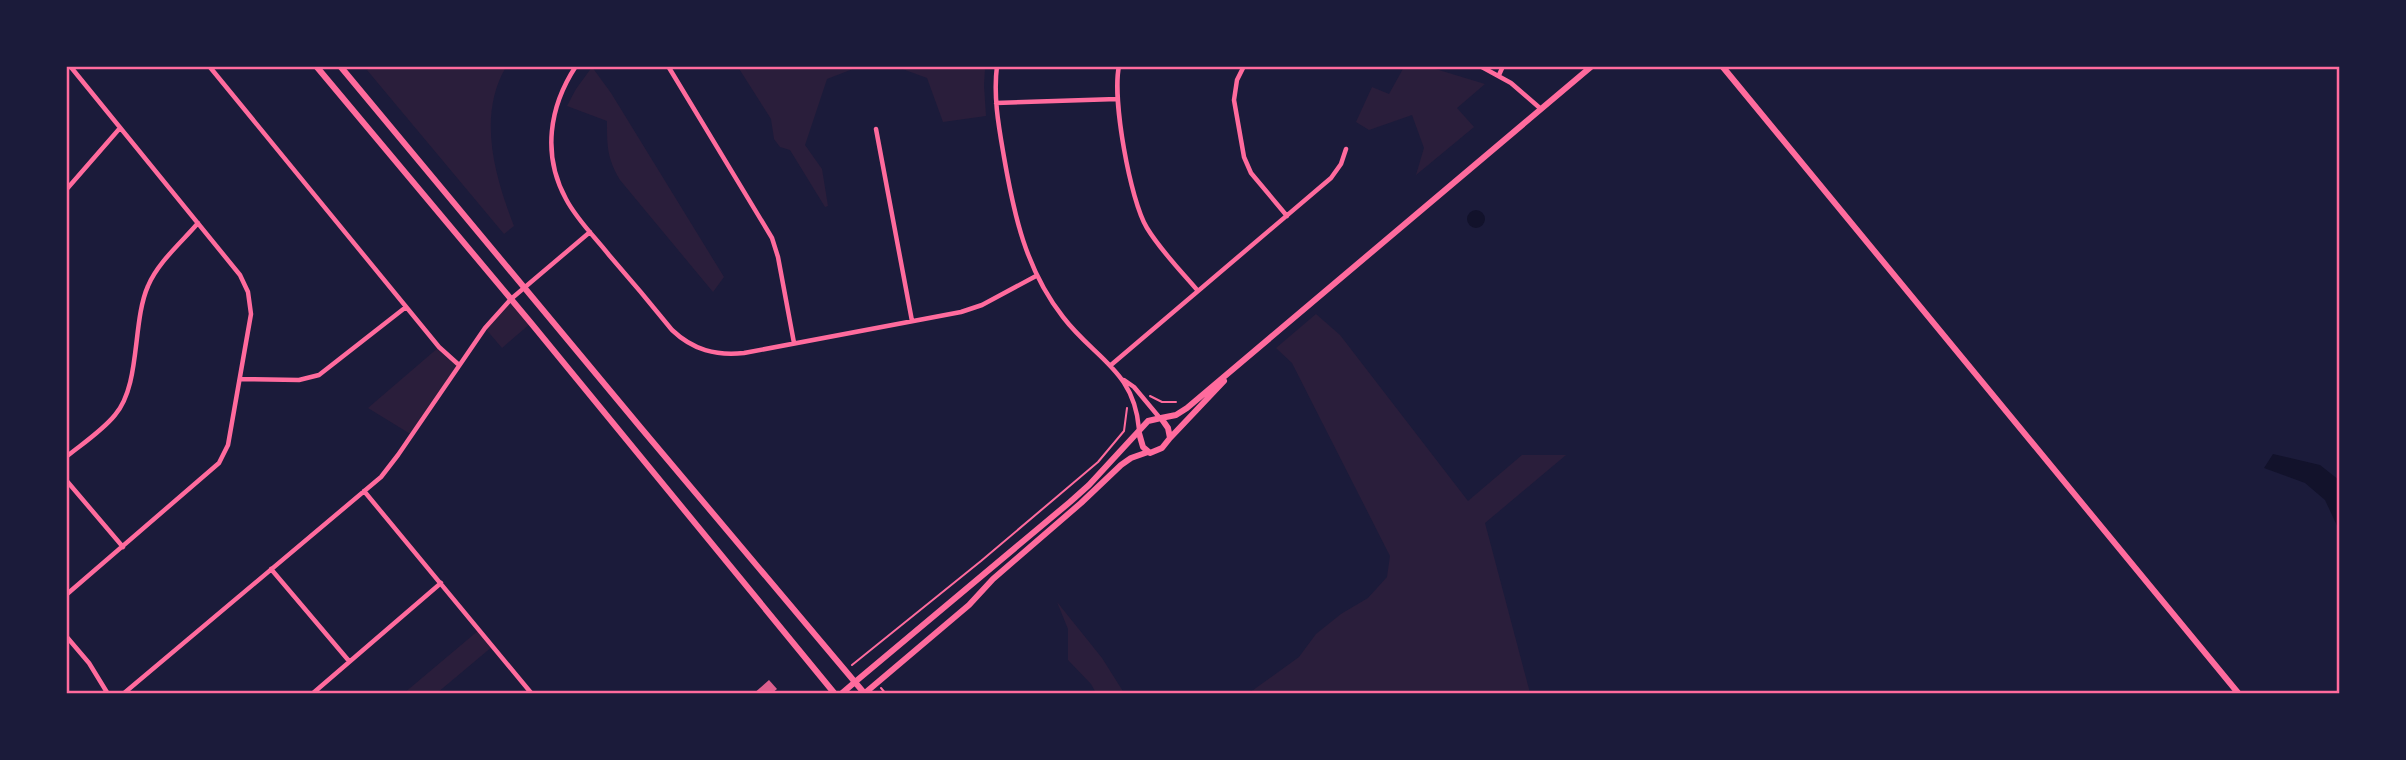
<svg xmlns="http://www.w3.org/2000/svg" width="2406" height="760" font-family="'Roboto Condensed',sans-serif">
<rect width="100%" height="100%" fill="#1b1b3a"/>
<path fill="#2a1e3b" d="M371,67H506C477,116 495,177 514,226L504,234L367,70Z
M592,67L611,93L724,277L713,292L620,180C607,158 607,146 607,121L567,106L576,89Z
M738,67H858L827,79L805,145L822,169L828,206L825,207L790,150L780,147L774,139L771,119Z
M977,67L985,69L984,85L986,116L943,122L927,78L897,67Z
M1404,67H1429L1485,84L1457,108L1474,127L1416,175L1424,148L1412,115L1369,130L1356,122L1372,87L1389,94Z
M511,299L531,323L502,348L485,328Z
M1316,314L1340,335L1468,501L1522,455H1566L1485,523L1530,693H1249L1299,657L1316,634L1341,614L1368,598L1387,577L1390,556L1292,363L1276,348Z
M439,347L459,365L412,435L368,408Z
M1057,602L1102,658L1124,693H1096L1091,684L1068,660V629Z
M479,630L493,646L437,693L403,694Z"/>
<path fill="#12122b" d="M1467 219a9 9 0 1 1 18 0a9 9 0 1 1-18 0Z
M2273,454L2320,465L2339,480V530L2325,500L2305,483L2264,468Z"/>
<path fill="#dd5f8e" d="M769,680L777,689L771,694H753Z"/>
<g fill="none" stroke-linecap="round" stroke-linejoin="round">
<path stroke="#ff6b9d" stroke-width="2" d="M1150,396L1162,402H1176
M852,665L981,561L1098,462L1124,431L1127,408
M881,688L886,694"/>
<path stroke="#ff6b9d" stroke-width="4.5" d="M209,66L439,347L459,365
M576,66C549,107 542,155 566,199C577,220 595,237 609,255C630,279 651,304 672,330C693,350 716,356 744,353L961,312L982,305L1036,276
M668,66L772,238L778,257L794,343
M997,66C993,97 999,128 1004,157C1014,215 1026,270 1063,317C1095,359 1134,370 1139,429
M1119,66C1112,99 1130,200 1147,228C1161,251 1181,271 1198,291
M1244,66L1237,80L1234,100L1244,157L1251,173L1287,216
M1480,66L1511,83L1541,109
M1499,75L1503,66
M996,103L1117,99
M876,129L912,321
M66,190L120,128
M1111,365L1331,178L1341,164L1346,149
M241,379L299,380L319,375L406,307
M1124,380L1134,387L1159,417
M66,457C82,444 102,431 115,415C141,385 132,322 148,286C158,262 182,242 198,223
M66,480L123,547
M364,491L532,694
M271,569L349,661
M66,595L219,463L228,445L251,314L248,292L240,275L70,66
M66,636L89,663L108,694
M123,694L381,477L398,455L485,328L511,299L590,232
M312,694L441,583"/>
<path stroke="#ff6b9d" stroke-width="6" d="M1722,66L2239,694
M1161,418L1176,415L1187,408L1592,66
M1170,438L1224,381
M855,682L1070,502L1089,485L1148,421L1161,418L1168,428L1170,438L1162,448L1150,453L1143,447L1139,433
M865,693L969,605L993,579L1081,503L1121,465L1131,458L1148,452"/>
<path stroke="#ff6b9d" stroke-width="6" d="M316,66L531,323L835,694
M340,66L641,428L865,694
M841,694L855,682"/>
</g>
<rect width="2406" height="760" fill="none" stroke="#1b1b3a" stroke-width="136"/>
<rect x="68" y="68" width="2270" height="624" fill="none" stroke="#ff6b9d" stroke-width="2.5"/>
</svg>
